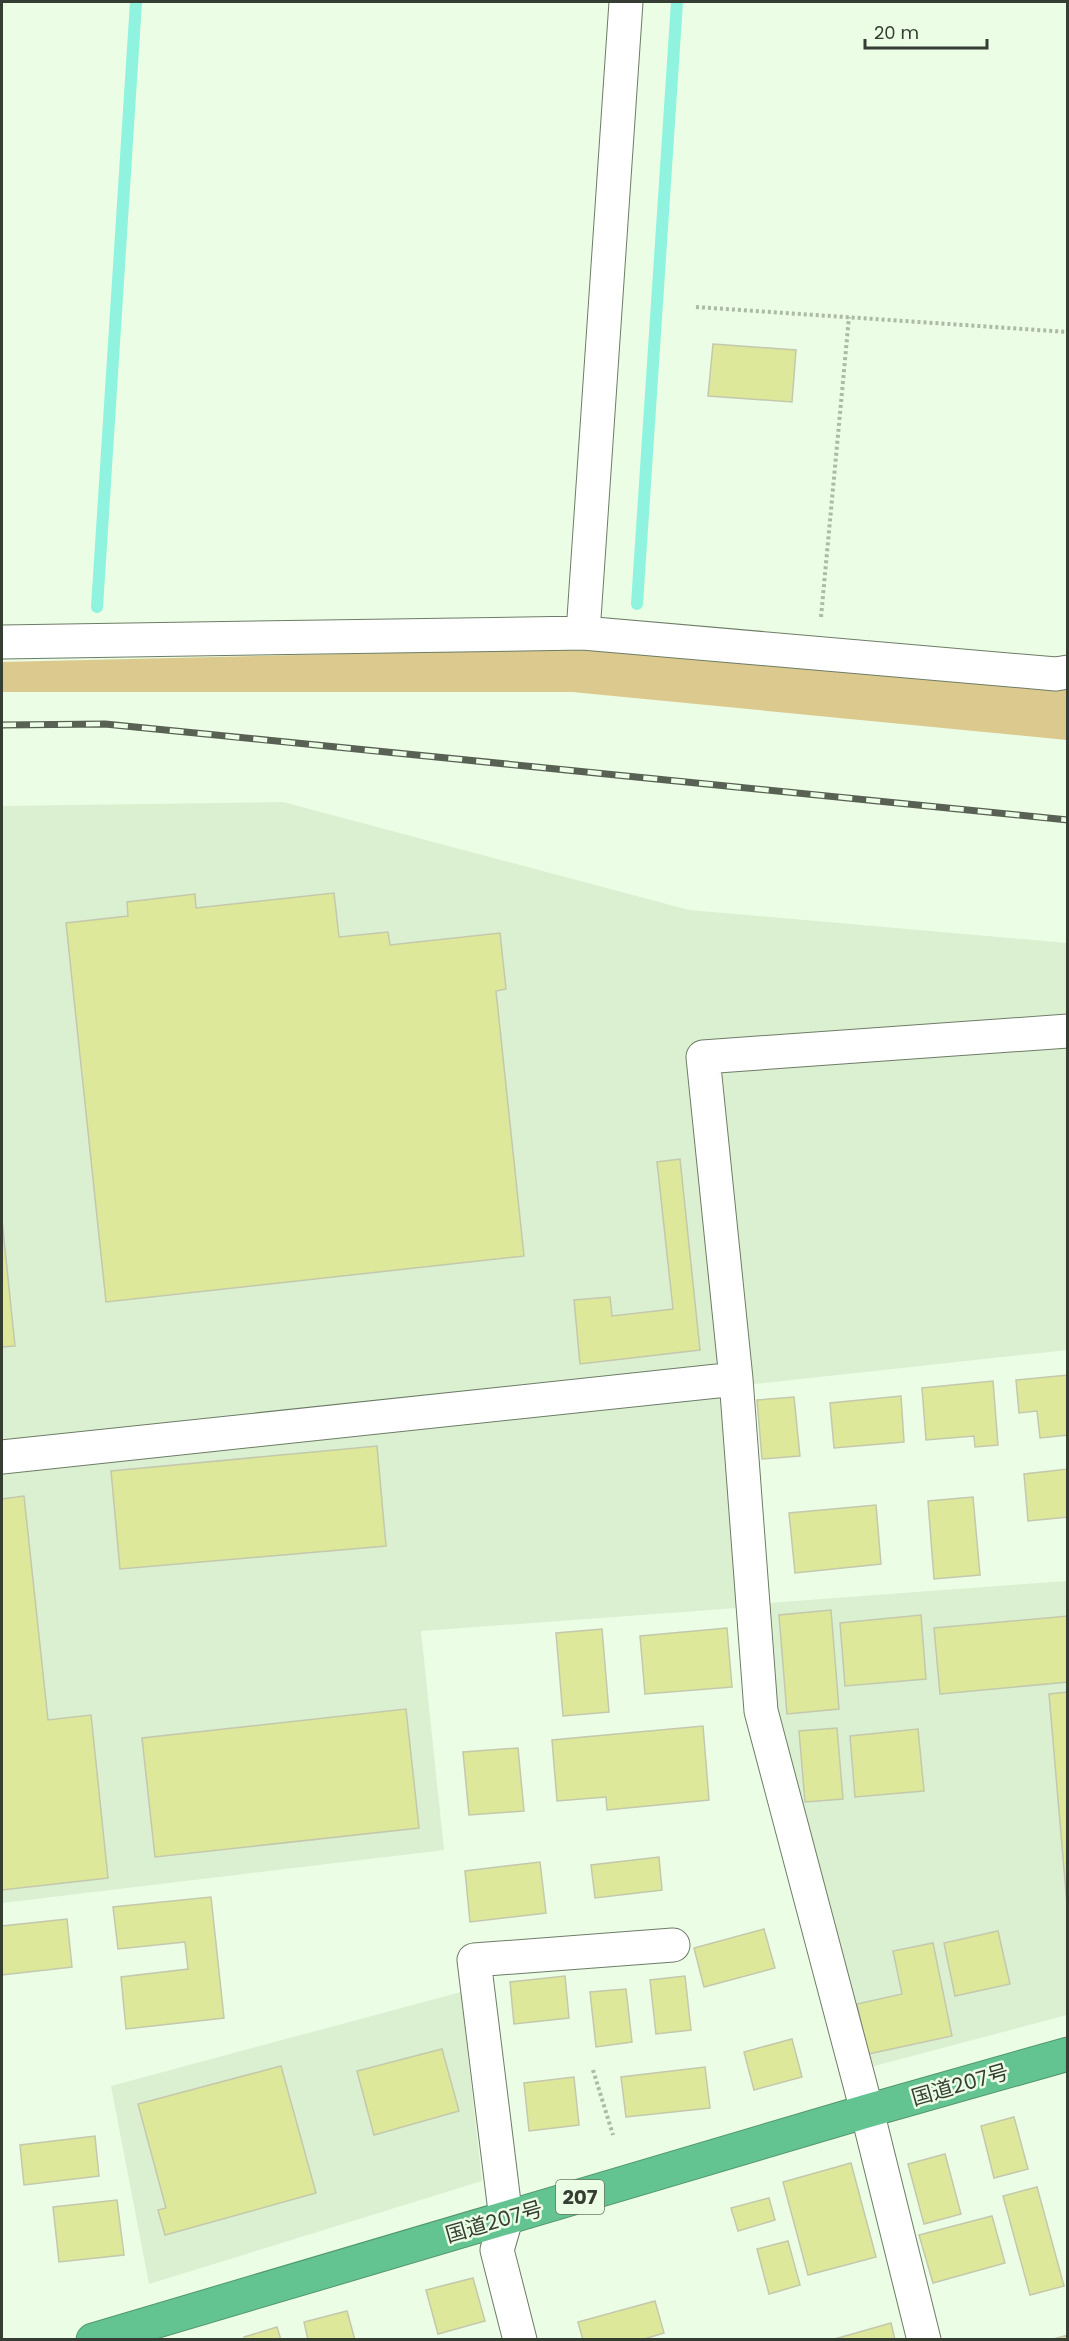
<svg xmlns="http://www.w3.org/2000/svg" width="1069" height="2341" font-family="Poppins,'Noto Sans JP',sans-serif">
<rect width="100%" height="100%" fill="#ebfde4"/>
<path fill="#daf0d1" d="M283,802L689,910L1067,943V1350L728,1387L737,1608L421,1631L444,1850L2,1903V806Z
M1067,1581V2015L863,2069L775,1714L769,1603Z
M461,1992L482,2181L149,2284L111,2086Z"/>
<path fill="#dcc98e" d="M602,648L1067,685V740L572,692H2V662Z"/>
<g fill="none" stroke-linecap="round" stroke-linejoin="round">
<path stroke="#8ff3e0" stroke-width="12" d="M637,604L677,2
M97,607L136,2"/>
</g>
<path fill="#dee89b" stroke="#c4c8ac" stroke-width="1.5" d="M713,344L796,350L792,402L708,396Z
M334,893L339,937L388,932L390,945L500,933L506,989L496,991L524,1256L106,1302L66,923L128,916L127,902L195,894L196,908Z
M680,1159L700,1350L580,1364L574,1300L610,1297L612,1316L673,1309L657,1162Z
M2,1220L15,1346L2,1347Z
M1068,1375V1435L1040,1438L1037,1411L1019,1413L1016,1380Z
M993,1381L998,1445L975,1447L974,1436L926,1440L922,1388Z
M901,1396L904,1442L834,1448L830,1403Z
M794,1397L800,1456L762,1459L757,1400Z
M377,1446L386,1546L120,1569L111,1471Z
M1068,1469V1517L1028,1521L1024,1474Z
M24,1496L48,1720L91,1715L108,1878L2,1890V1499Z
M973,1497L980,1575L934,1579L928,1501Z
M876,1505L881,1564L795,1573L789,1513Z
M831,1610L839,1709L787,1714L779,1615Z
M921,1615L926,1679L845,1686L840,1623Z
M1068,1616V1682L940,1694L934,1628Z
M727,1628L732,1687L645,1694L640,1636Z
M602,1629L609,1712L563,1716L556,1633Z
M1068,1692V1904H1067L1049,1694Z
M406,1709L419,1828L155,1857L142,1738Z
M703,1726L709,1800L607,1810L606,1797L557,1801L552,1740Z
M837,1728L843,1799L805,1802L799,1731Z
M918,1729L924,1791L855,1797L850,1736Z
M518,1748L524,1811L469,1815L463,1752Z
M659,1857L662,1890L595,1898L591,1865Z
M540,1862L546,1913L470,1922L465,1871Z
M211,1897L224,2018L126,2029L121,1977L188,1969L185,1942L118,1949L113,1907Z
M67,1919L72,1967L2,1975V1926Z
M764,1929L775,1968L704,1987L694,1948Z
M998,1931L1010,1984L955,1996L944,1943Z
M933,1943L952,2036L868,2054L857,2004L902,1994L893,1951Z
M565,1976L569,2018L514,2024L510,1982Z
M685,1976L691,2030L656,2034L650,1980Z
M626,1989L632,2042L596,2047L590,1992Z
M792,2039L802,2077L754,2090L744,2052Z
M442,2049L459,2111L374,2135L357,2071Z
M281,2066L316,2193L165,2235L158,2210L166,2208L138,2104Z
M705,2067L710,2108L626,2117L621,2077Z
M574,2077L579,2125L529,2131L524,2083Z
M1014,2117L1028,2169L994,2178L981,2126Z
M95,2136L99,2176L24,2185L20,2145Z
M945,2154L961,2214L924,2224L908,2164Z
M851,2163L876,2257L808,2275L783,2182Z
M1037,2187L1064,2286L1030,2295L1003,2196Z
M769,2198L775,2220L738,2231L731,2208Z
M117,2200L124,2255L59,2262L53,2207Z
M992,2216L1005,2263L933,2283L919,2235Z
M788,2241L800,2285L769,2294L757,2249Z
M473,2278L485,2321L438,2334L426,2290Z
M655,2301L664,2333L641,2340H583L578,2322Z
M347,2311L355,2340H308L304,2322Z
M891,2323L895,2340H831Z
M277,2327L281,2340H245L244,2337Z
M1068,2335V2340H1050Z"/>
<g fill="none" stroke-linecap="round" stroke-linejoin="round">
<g stroke="#6d7c66" stroke-width="35">
<path id="minor" d="M583,633L626,2
M2,642L583,633L1056,674L1068,672
M2,1457L736,1379
M520,2340L497,2250L506,2219L474,1960L673,1945
M924,2340L867,2111L761,1711L736,1379L703,1057L1068,1031"/>
</g>
<g stroke="#539570" stroke-width="35">
<path id="highway" d="M93,2340L867,2111L1068,2054"/>
</g>
<path stroke="#acbaa7" stroke-width="4" stroke-dasharray="3 3" stroke-linecap="butt" d="M696,307L1068,332
M821,617L849,317
M593,2070L613,2135"/>
<use href="#minor" stroke="#fff" stroke-width="33"/>
<use href="#highway" stroke="#63c491" stroke-width="33"/>
<g stroke="#586154" stroke-width="7">
<path id="rail" d="M2,725L105,724L1068,820"/>
</g>
<use href="#rail" stroke="#ebfde4" stroke-width="4.5" stroke-dasharray="14" stroke-linecap="butt"/>
</g>
<g text-anchor="middle" stroke-width="5" stroke-linejoin="round" paint-order="stroke">
<rect fill="#ebfde4" stroke="#6c7768" stroke-width="1.5" x="556" y="2180" width="48" height="34" rx="4.5"/>
<g font-size="20" font-weight="bold" fill="#363d33">
<text x="580" y="2204">207</text>
</g>
<g font-size="21" fill="#363d33" stroke="#ebfde4">
<text transform="translate(960 2085) rotate(-16)" y="7">国道207号</text>
<text transform="translate(494 2222) rotate(-16)" y="7">国道207号</text>
</g>
</g>
<rect width="1069" height="2341" fill="none" stroke="#363d33" stroke-width="6"/>
<path d="M865 39v9h122v-9" fill="none" stroke="#363d33" stroke-width="3"/>
<text x="874" y="39" font-size="18" fill="#363d33" stroke="#ebfde4" stroke-width="4.5" paint-order="stroke">20 m</text>
</svg>
